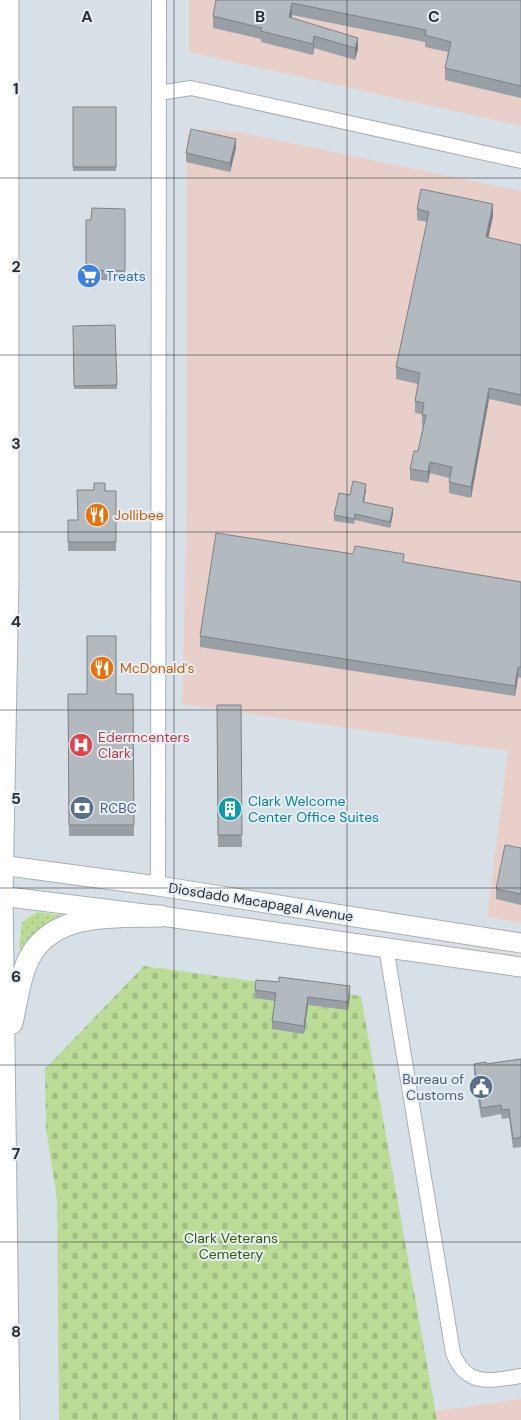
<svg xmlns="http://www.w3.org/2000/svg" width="521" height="1420" font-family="'DM Sans',sans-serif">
<defs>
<pattern id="grass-dots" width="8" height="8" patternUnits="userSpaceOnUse" patternTransform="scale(1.25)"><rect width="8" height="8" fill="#bbdc96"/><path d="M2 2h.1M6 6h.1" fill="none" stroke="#a1bd82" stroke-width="1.8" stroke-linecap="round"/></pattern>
<pattern id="cemetery-stones" width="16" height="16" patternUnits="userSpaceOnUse" patternTransform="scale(1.25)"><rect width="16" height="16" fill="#bbdc96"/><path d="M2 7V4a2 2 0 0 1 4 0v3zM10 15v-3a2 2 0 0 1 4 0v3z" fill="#a1bd82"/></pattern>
</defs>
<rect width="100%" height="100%" fill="#d8e0e7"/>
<path fill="#e8cfc9" d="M189,0H521V126L189,52Z
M204,129L239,132L521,191V923L487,917L508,751L182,704L187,507V133Z
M521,1399V1420H437L436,1411Z"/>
<path fill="url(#grass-dots)" d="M37,912L68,916L22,952L19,947L22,922Z"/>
<path fill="url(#cemetery-stones)" d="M144,966L361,996L437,1420H59L57,1198L46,1129L45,1069Z"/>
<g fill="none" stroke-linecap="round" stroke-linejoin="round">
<g stroke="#a7afb5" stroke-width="16">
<path id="minor" d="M159,93L191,88L521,161
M158,886C159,590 159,295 159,0
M386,947L453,1353C466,1387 490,1381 521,1376"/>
</g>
<g stroke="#a7afb5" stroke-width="21">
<path id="secondary" d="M0,865L158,886L521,943
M0,896L161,916L521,967"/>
</g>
<g stroke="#a7afb5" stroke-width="23">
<path id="primary" d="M8,0V575L2,896L9,1420
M12,1023C17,1001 20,973 32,953C59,911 118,917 161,916"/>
</g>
<use href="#minor" stroke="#fff" stroke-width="14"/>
<use href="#secondary" stroke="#fff" stroke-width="19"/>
<use href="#primary" stroke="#fff" stroke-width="21"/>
</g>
<path fill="#99a0a5" d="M216,0H521V98L445,80V68L448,52L425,47V42L292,15V18L358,49L355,60L314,48L313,55L261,42V39L213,28V16Z
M73,107H116V171H73Z
M236,148L230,172L186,162V153Z
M125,209V280H86V220H91Z
M417,209L493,216L488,238L521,245V406L489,399L471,498L449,493V478L430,473L428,483L410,480V469L418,451L423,426H422V414L415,413V401L418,384L396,379V367L427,222L417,220Z
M115,325L117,389H74L73,326Z
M366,490L364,502L393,514L390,528L355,520L354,524L334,521V515L350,495Z
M105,491H116V551H68V520H78Z
M404,562L521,582V678L518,677L515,696L200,647V636Z
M68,694H133L134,836H69Z
M217,705H241L242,847H218Z
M521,848V905L496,899V889Z
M255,990L350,994L348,1010L308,1005L304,1034L272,1029V1021L275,1001L255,998Z
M521,1059V1147L513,1148L509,1118L502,1119L501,1114L481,1118L474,1073V1064H486Z"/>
<path fill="#7d8286" d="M292,3V15L289,29V17Z
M314,36V48L313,55V44Z
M358,38V49L355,60V48Z
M236,139V148L230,172V163Z
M493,204V216L486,249V237Z
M489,388V399L471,498V487Z
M430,462V473L428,483V472Z
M366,484V490L363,508V502Z
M393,508V514L390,528V522Z
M518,667V677L515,696V686Z
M350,986V994L348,1010V1002Z
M308,997V1005L304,1034V1026Z"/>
<path fill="#b2bac0" stroke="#7d8286" d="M216,0H521V86L445,68L451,42L425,35L426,30L292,3L289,17L358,38L355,48L314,36L313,44L261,31L262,28L213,16Z
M73,107H116V167H73Z
M191,129L236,139L230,163L186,153Z
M421,189L493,204L486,237L521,245V395L489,388L471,487L449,482L452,467L430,462L428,472L410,469L414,451H418L426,415H422L424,403L415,401L420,373L396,367L429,212L417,209Z
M92,208L125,209V271L86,270V220H91Z
M115,325L117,385L74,386L73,326Z
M353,481L366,484L363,502L393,508L390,522L355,514L354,519L334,515L339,493L350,495Z
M94,483H105V491H116V542H68V520H78L77,490H94Z
M216,533L353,554L355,546L404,554L403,562L521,582V667H518L515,686L200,636Z
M87,636H116V694H133L134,825H69L68,694H87Z
M217,705H241L242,835H218Z
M505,845L521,848V894L496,889Z
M279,977L350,986L348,1002L308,997L304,1026L272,1021L276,993L255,990L256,980L279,982Z
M521,1059V1137L513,1139L509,1109L502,1110L501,1105L481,1108L474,1064L486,1062V1064Z"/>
<path fill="none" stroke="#2c2f31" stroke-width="1" stroke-opacity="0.55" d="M174,0V1420M347,0V1420M0,178H521M0,355H521M0,532H521M0,710H521M0,888H521M0,1065H521M0,1242H521"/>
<defs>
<g id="supermarket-disc" transform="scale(1.25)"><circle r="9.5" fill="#3f7fe0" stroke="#e6eef5"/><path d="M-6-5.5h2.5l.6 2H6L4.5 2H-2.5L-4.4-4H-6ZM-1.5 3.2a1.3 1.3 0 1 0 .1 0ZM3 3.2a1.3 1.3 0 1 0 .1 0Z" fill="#fff"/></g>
<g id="restaurant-disc" transform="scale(1.25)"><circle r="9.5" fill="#e8710a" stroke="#e6eef5"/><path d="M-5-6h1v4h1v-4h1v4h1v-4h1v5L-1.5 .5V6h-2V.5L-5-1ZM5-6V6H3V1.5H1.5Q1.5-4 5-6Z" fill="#fff"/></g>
<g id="hospital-disc" transform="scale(1.25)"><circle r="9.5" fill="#e0444e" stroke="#e6eef5"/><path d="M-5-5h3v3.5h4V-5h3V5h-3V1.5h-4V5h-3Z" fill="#fff"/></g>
<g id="bank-disc" transform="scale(1.25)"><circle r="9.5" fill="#5c6f8a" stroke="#e6eef5"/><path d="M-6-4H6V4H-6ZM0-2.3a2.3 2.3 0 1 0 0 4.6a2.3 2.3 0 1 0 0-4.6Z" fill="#fff"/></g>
<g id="building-disc" transform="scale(1.25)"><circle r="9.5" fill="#0f9aa8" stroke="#e6eef5"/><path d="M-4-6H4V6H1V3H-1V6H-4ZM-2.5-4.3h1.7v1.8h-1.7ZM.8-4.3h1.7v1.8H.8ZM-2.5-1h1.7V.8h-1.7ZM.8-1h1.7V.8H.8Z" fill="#fff"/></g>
<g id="civic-disc" transform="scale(1.25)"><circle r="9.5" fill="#5c6f8a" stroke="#e6eef5"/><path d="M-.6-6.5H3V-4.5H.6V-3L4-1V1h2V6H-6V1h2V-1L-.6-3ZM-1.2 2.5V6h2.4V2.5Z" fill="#fff"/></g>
</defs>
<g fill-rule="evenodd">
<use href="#supermarket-disc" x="89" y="276"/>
<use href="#restaurant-disc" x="97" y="515"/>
<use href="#restaurant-disc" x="102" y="668"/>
<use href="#hospital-disc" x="81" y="745"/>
<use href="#bank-disc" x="82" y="808"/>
<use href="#building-disc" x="230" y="809"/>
<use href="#civic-disc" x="481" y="1087"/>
</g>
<g text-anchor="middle" stroke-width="4" stroke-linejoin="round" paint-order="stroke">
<g font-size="14" fill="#366cbe" stroke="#e6eef5" text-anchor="start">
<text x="106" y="281">Treats</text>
</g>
<g font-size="14" fill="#c56008" stroke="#e6eef5" text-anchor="start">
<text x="114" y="520">Jollibee</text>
<text x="120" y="673">McDonald's</text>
</g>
<g font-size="14" fill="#be3a42" stroke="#e6eef5" text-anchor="start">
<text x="98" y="742">Edermcenters<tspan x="98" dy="16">Clark</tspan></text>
</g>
<g font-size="14" fill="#0d838f" stroke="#e6eef5" text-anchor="start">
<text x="248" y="806">Clark Welcome<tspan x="248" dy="16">Center Office Suites</tspan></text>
</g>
<g font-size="14" fill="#4e5e75" stroke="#e6eef5" text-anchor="start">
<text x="100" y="813">RCBC</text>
<text x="464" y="1084" text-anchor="end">Bureau of<tspan x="464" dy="16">Customs</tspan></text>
</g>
<g font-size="14" fill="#2c2f31" stroke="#e6eef5">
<text transform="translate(261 902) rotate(9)" y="5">Diosdado Macapagal Avenue</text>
</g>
<g font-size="14" fill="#3c5a03" stroke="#e6eef5">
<text x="231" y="1243">Clark Veterans<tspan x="231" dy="16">Cemetery</tspan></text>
</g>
</g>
<g font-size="16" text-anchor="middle" font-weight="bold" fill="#2c2f31" stroke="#e6eef5" stroke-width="4" stroke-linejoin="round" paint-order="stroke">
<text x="87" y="22">A</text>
<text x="260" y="22">B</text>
<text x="434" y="22">C</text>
<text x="16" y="94">1</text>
<text x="16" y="272">2</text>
<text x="16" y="449">3</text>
<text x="16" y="627">4</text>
<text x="16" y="804">5</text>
<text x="16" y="982">6</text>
<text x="16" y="1159">7</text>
<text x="16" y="1337">8</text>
</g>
</svg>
